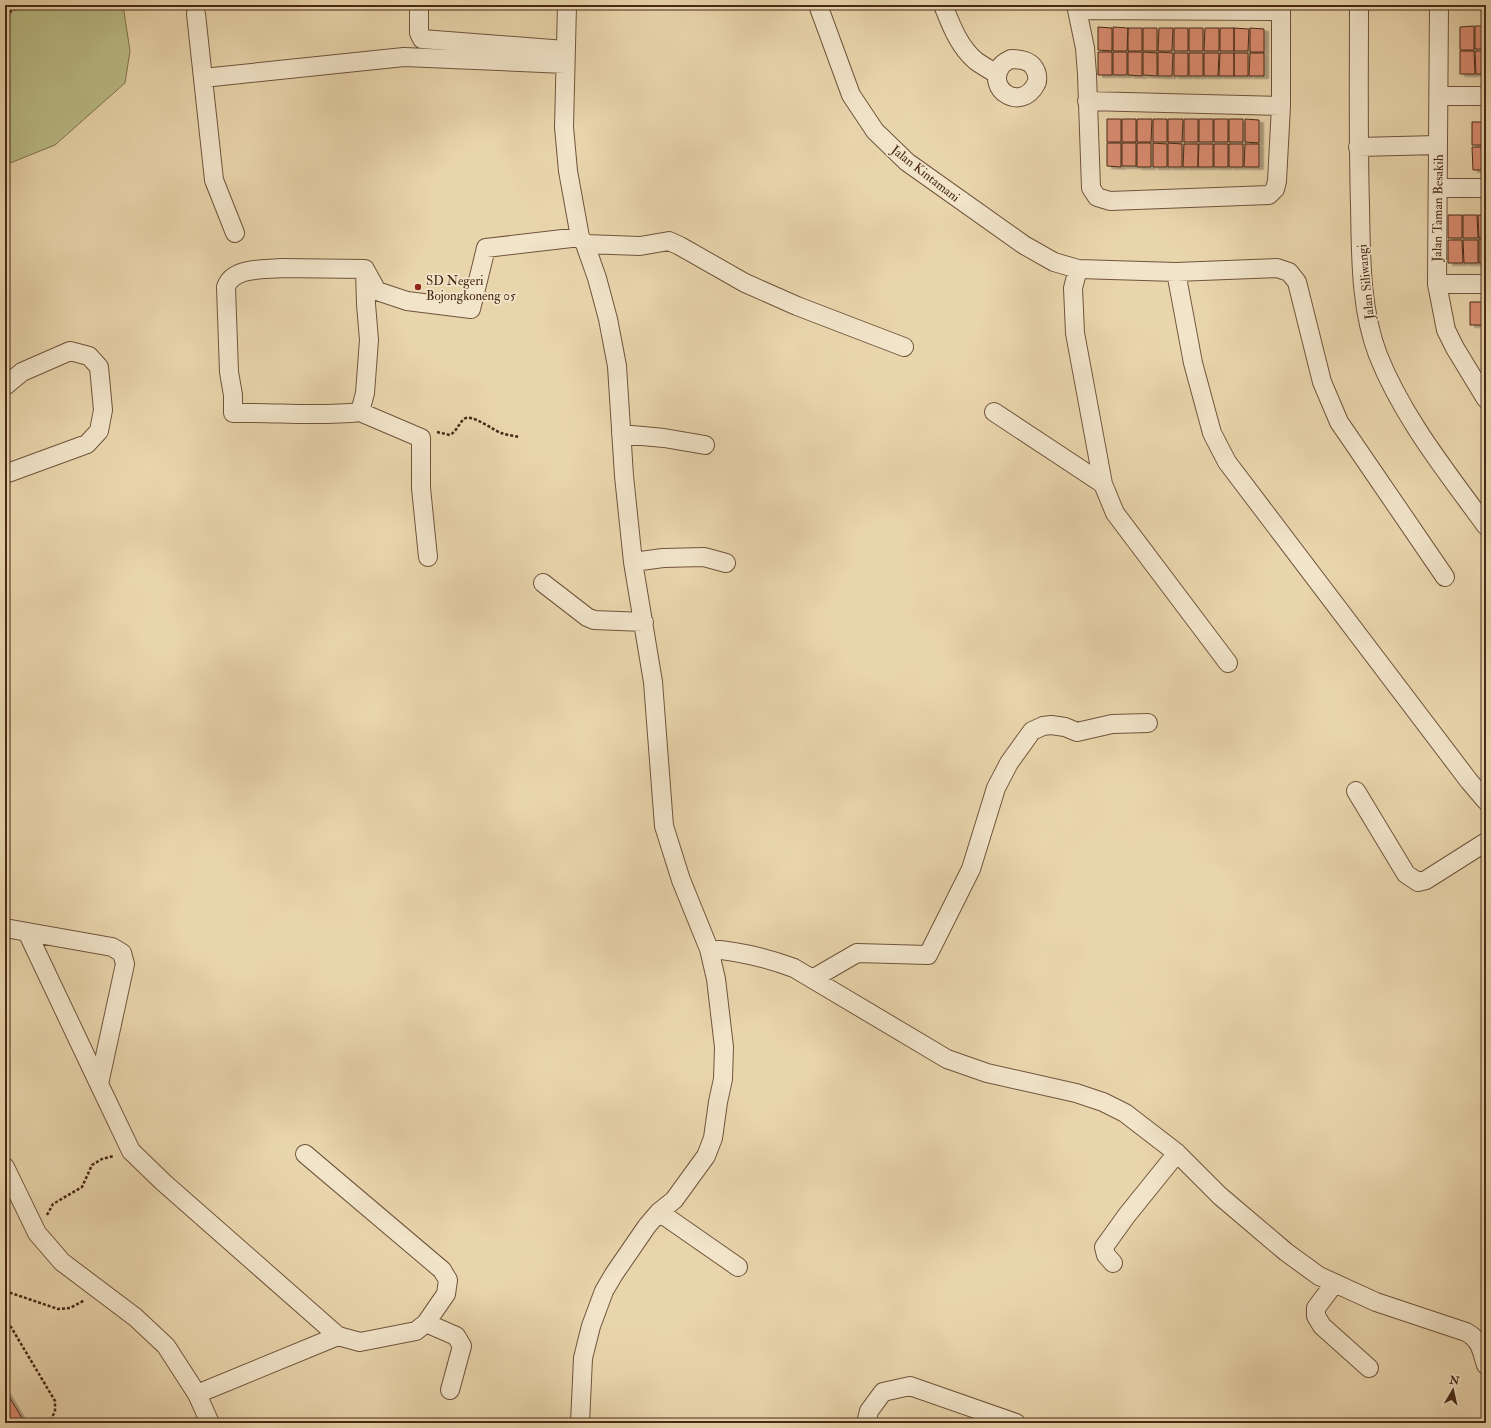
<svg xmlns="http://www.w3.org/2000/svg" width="1491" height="1428" font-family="'IM FELL Double Pica',serif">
<defs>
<filter id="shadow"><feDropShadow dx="4.5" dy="2.5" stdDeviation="0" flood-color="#0004"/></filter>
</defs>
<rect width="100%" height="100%" fill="#e9d5ac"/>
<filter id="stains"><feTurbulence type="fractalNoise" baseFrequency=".005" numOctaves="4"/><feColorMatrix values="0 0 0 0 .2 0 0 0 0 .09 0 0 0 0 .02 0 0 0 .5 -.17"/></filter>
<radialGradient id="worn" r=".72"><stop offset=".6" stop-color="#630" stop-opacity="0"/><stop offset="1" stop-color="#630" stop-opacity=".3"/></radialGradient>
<path fill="#babc87" stroke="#81724e" d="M5,5H123L130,51L125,83L55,145L5,165Z"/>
<path fill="#db8d72" stroke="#482916" filter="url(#shadow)" d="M1474,26V50H1460V27Z
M1475,26H1486V49H1475Z
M1098,27L1112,28V51L1098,50Z
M1113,27L1128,28L1127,51H1113Z
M1128,28H1142V51H1128Z
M1143,28H1157V51H1143Z
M1159,28H1173L1172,51H1158Z
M1174,28H1188V51H1174Z
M1189,28H1203V51H1189Z
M1205,28H1219V51H1204Z
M1220,28H1234V51H1220Z
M1234,28L1249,29L1248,51H1234Z
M1250,28L1264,29V52H1250Z
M1460,51H1474L1475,74H1460Z
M1475,51H1486V74H1476Z
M1098,52H1112V75H1098Z
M1113,52H1127V75H1113Z
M1128,52H1142V76L1128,75Z
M1143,52L1157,53V76L1143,75Z
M1158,52L1173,53L1172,76H1158Z
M1174,53H1188V76H1174Z
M1189,53H1203V76H1189Z
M1204,53H1219L1218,76H1204Z
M1220,53H1234V76H1219Z
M1234,53H1248V76H1234Z
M1250,53H1264V76H1249Z
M1107,119H1121V142H1107Z
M1122,119H1136V142H1122Z
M1137,119H1152L1151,142H1137Z
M1153,119H1167V142H1153Z
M1168,119H1183L1182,142H1168Z
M1184,119H1198V142H1184Z
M1199,119H1213V142H1199Z
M1214,119H1228V142H1214Z
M1229,119H1243V142H1229Z
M1245,119L1259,120V143L1245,142Z
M1472,122H1486V145H1472Z
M1107,143H1121V167L1107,166Z
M1122,143H1136V166H1122Z
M1137,143H1151V167H1137Z
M1153,143L1167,144V167H1153Z
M1168,143L1182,144V167H1168Z
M1184,144H1198V167H1183Z
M1199,144H1213V167H1198Z
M1214,144H1228V167H1214Z
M1229,144H1243V167H1229Z
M1245,144H1259V167H1244Z
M1472,147H1486V170H1473Z
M1448,215H1462V238H1448Z
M1463,215H1477L1478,238H1463Z
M1478,215H1486V238H1479Z
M1479,239H1486V263H1479Z
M1448,240H1462L1463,263H1448Z
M1463,240H1478V263H1464Z
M1470,302H1484V325H1470Z
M5,1390L25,1423H5Z"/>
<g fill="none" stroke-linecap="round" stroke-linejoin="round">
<g stroke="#70543c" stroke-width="20">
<path id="minor" d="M419,5V33L422,39L565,50
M567,5L564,127L568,171L580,237L585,244L597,278L608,319L617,366L624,476L633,562L653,682L664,826L681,880L709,949L716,979L724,1047L723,1079L718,1102L713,1138L706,1156L674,1200L659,1212L647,1226L614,1274L604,1291L591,1326L583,1358L580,1423
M818,5L851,95L875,131L907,162L1024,245L1054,262L1078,269L1176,272L1277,268L1289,272L1297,282L1322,382L1339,422L1445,577
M943,5C951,25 959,47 976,61C983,66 990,70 997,74
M1076,5L1085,48L1087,74L1091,188L1097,197L1110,201L1269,195L1275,189L1277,181L1281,106V5
M1359,5C1359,72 1358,138 1360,205C1361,255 1360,308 1378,355C1403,418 1447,472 1486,526
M1439,5L1437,284L1446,330L1455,348L1486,399
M1077,10L1281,11
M196,14L214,180L235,233
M1011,59C1023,59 1034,61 1037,75C1037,78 1038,81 1036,84C1021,113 985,89 1001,66C1003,63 1007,61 1011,59Z
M203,78L404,57L565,64
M1439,96H1486
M1087,101L1281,106
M1358,147L1438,145
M1438,188H1486
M585,244L640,246L669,241L680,246L745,283L797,306L904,347
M281,268L365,269L366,304L369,340L365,393L360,412C318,417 276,412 233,413V395L229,372L226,287C233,267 263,270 281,268Z
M1078,269L1073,288L1075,333L1103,484L1115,513L1228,663
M366,271L377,291L407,301L471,309L486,248L580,237
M1176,272L1193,363L1212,433L1227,462L1469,781L1486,801
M1437,284H1486
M5,386L22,372L70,351L89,356L99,367L103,410L99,431L87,444L5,474
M360,412L421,438V488L428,557
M994,412L1103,484
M621,434L664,438L705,445
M633,562L663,558L704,557L726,563
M543,583L587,617L594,620L644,622
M1356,791L1406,874L1418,882L1426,880L1486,842
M5,928L112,947L122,953L125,964L99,1084
M27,932L99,1084L131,1151L163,1182L338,1336L360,1342L416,1331L426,1323L446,1294L448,1280L442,1270L305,1154
M709,949C738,951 767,958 794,968L947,1059L987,1073L1076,1093L1103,1102L1125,1113L1177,1153L1220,1196L1286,1252L1319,1276L1376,1302L1466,1332C1481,1340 1481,1350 1486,1365
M814,978L857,953L928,955L971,869L996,788L1009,763L1032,731L1043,726L1051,725L1065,727L1077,732L1112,724L1148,723
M5,1167L37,1233L62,1262L135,1317L166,1346L197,1394L210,1423
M659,1212L738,1267
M1113,1263L1106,1255L1104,1247L1127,1215L1177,1153
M1334,1284L1316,1308V1316L1322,1326L1369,1368
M426,1323L456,1336L462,1346L450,1390
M197,1394L338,1336
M866,1423L869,1411L883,1392L910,1386L1016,1423"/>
</g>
<path stroke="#482916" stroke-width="2.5" stroke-dasharray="3 2" stroke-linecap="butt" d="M5,15L22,5
M437,432L450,435C457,431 459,423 464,419C472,413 494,431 501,433C507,435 514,436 520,437
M47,1215L53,1204L82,1187L92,1165L102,1159L114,1156
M5,1291L58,1309L70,1308L85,1300
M5,1325L11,1327L55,1401V1412L48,1423"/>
<use href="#minor" stroke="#f1e4c9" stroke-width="18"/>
</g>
<circle fill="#8f2418" stroke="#f1e4c9" stroke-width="1.5" cx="418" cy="287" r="4"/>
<g text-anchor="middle" stroke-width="3.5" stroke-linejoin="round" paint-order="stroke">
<g font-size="13" fill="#482916" stroke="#f1e4c9">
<text transform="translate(926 173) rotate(38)" y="5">Jalan Kintamani</text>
<text transform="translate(1437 208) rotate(-89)" y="5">Jalan Taman Besakih</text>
<text transform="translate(1365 282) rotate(-96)" y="5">Jalan Siliwangi</text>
</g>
<g font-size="13" fill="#482916" stroke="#f1e4c9" text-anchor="start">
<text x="426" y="285">SD Negeri<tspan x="426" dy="15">Bojongkoneng 05</tspan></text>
</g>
</g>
<rect width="1491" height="1428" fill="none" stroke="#e9d5ac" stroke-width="20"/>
<rect x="6" y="6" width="1479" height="1416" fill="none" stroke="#482916" stroke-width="2"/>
<rect x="10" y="10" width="1471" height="1408" fill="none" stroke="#482916"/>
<g transform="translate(1453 1390) rotate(9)" stroke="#f1e4c9" stroke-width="3" paint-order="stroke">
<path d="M0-3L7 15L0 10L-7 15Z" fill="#482916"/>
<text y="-6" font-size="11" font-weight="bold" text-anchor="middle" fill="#482916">N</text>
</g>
<rect width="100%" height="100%" filter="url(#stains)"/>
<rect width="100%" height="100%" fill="url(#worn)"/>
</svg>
